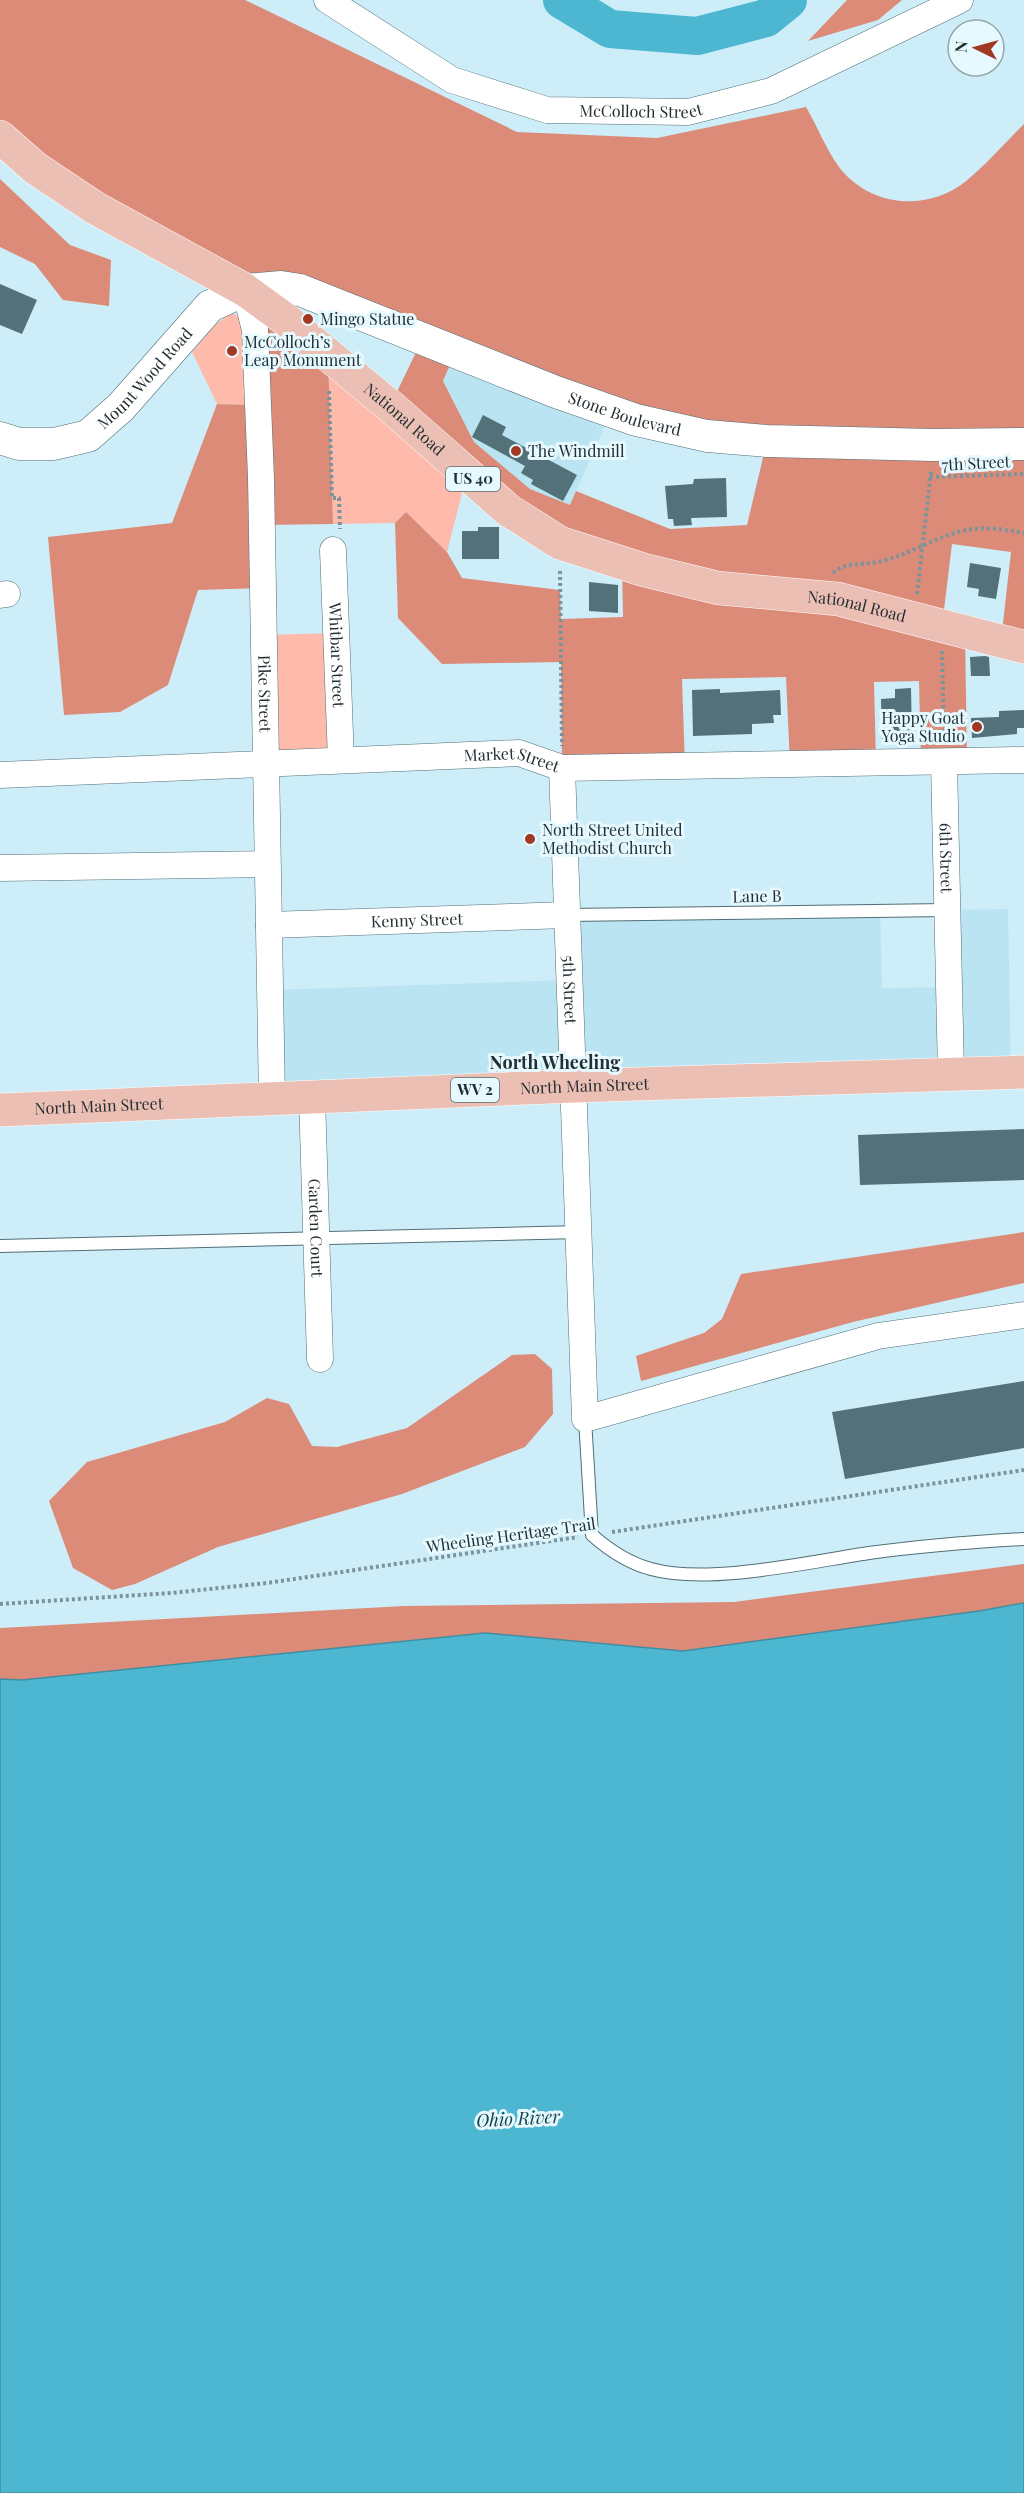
<svg xmlns="http://www.w3.org/2000/svg" width="1024" height="2493" font-family="'Playfair Display',serif">
<rect width="100%" height="100%" fill="#cdeef8"/>
<path fill="#bae4f1" d="M455,352L611,412L570,505L530,489L474,442L443,381Z
M1008,909L1011,1072L272,1099L270,990L569,980L566,915L880,911L882,988L949,987L947,910Z"/>
<path fill="#febbab" d="M231,312L245,321L252,405L217,404L192,352L213,327Z
M328,354L467,474L447,552L406,512L395,523L333,524Z
M336,633L341,760L265,764V635Z"/>
<path fill="#dc8b78" fill-rule="evenodd" d="M0,0H245L517,132L657,138L806,107C817,126 826,149 839,167C870,207 926,212 965,182C986,165 1005,143 1024,124V647L1001,641L1011,552L952,544L942,626L965,632L967,761L921,762L919,681L874,682L876,763L790,764L786,677L682,679L685,766L562,768L561,662L442,664L398,618L395,523L406,512L447,552L462,578L560,590L561,619L623,617L622,563L560,543L390,406L422,340L281,287L328,354L333,524L263,525L264,588L198,590L168,685L120,712L64,715L48,537L172,523L217,404L252,405L245,290L0,137ZM455,353L767,441L747,525L670,529L576,491L570,505L530,489L474,442L443,381Z
M847,0H902L878,20L808,41Z
M0,179L70,245L111,260L109,306L63,300L35,264L0,247Z
M1024,1232V1283L853,1322L641,1381L636,1356L704,1333L722,1319L741,1274Z
M535,1354L552,1369L553,1414L525,1447L402,1494L218,1547L135,1584L112,1590L73,1568L49,1501L87,1462L225,1422L267,1398L289,1404L312,1446L337,1447L407,1428L512,1355Z
M1024,1564V1603L979,1611L683,1651L485,1633L22,1680L0,1679V1628L404,1606L734,1602Z"/>
<path fill="#4db7d2" stroke="#408ea2" stroke-width="1.5" d="M1024,1603V2493H0V1679L22,1680L485,1633L683,1651L979,1611Z"/>
<g fill="none" stroke-linecap="round" stroke-linejoin="round">
<path stroke="#4db7d2" stroke-width="38" d="M562,0L610,29L697,36L766,18L788,0"/>
</g>
<path fill="#527179" d="M0,284L37,300L22,334L0,325Z
M483,415L506,427L502,435L577,475L563,501L531,484L533,480L521,473L525,466L472,437Z
M726,478L727,517L691,518L692,525L674,526L673,519H668L665,486L693,484L694,479Z
M478,527H499V559H462V531H478Z
M970,563L1001,568L996,599L978,596L979,589L967,587Z
M589,582L618,585V613L589,611Z
M985,656L989,657L990,676H971L970,657Z
M911,688L912,738L882,739L881,699L895,698V689Z
M720,689V693L780,690L781,715H773L774,723L752,724V734L693,736L692,690Z
M1024,710V728H1017V734L972,738L971,718L999,717V711Z
M1024,1129V1180L860,1185L858,1135Z
M1024,1381V1448L845,1479L832,1412Z"/>
<g fill="none" stroke-linecap="round" stroke-linejoin="round">
<g stroke="#506e76" stroke-width="14">
<path id="service" d="M566,915L947,910
M0,1246L580,1232
M585,1419L592,1535C609,1550 628,1563 651,1569C708,1585 809,1562 869,1553C921,1546 972,1542 1024,1539"/>
</g>
<g stroke="#506e76" stroke-width="27">
<g id="minor">
<path id="s1" d="M327,0L452,80L547,110L688,112L771,91L960,0"/>
<path id="s2" d="M245,290L255,330L261,478L272,1099"/>
<path id="s3" d="M333,550L341,760"/>
<path d="M0,595L7,594"/>
<path id="s4" d="M944,762L951,1074"/>
<path id="s5" d="M562,768L585,1419L878,1336L1024,1315"/>
<path id="s6" d="M0,775L519,753L562,768L1024,760"/>
<path d="M0,868L267,864"/>
<path id="s7" d="M269,925L566,915"/>
<path id="s8" d="M312,1096L320,1359"/>
</g>
</g>
<g stroke="#506e76" stroke-width="33">
<g id="tertiary">
<path id="s9" d="M0,438L19,444H54L88,436L121,407L210,306L245,290L281,287L300,290L556,392L636,420L707,436L767,441L933,445L1024,444"/>
</g>
</g>
<g stroke="#fff" stroke-width="34">
<g id="primary">
<path id="s10" d="M0,137L35,168L95,208L245,290L285,319L390,406L508,510L560,543L644,570L718,588L838,599L1024,647"/>
<path id="s11" d="M0,1110L575,1086L1024,1072"/>
</g>
</g>
<path stroke="#7c939a" stroke-width="4" stroke-dasharray="3 3" stroke-linecap="butt" d="M329,391L332,498H339L340,529
M930,477L1024,474
M560,571L562,746
M833,573C846,561 861,566 877,562C909,556 936,535 968,530C986,526 1006,530 1024,533
M917,594L931,471
M942,651L944,740
M612,1532L1024,1470
M0,1604L171,1593L267,1583L578,1537"/>
<use href="#service" stroke="#fff" stroke-width="12"/>
<use href="#minor" stroke="#fff" stroke-width="26"/>
<use href="#tertiary" stroke="#fff" stroke-width="32"/>
<use href="#primary" stroke="#ecbfb4" stroke-width="33"/>
</g>
<g fill="#a13821" stroke="#e5f9ff" stroke-width="2">
<circle cx="308" cy="319" r="6"/>
<circle cx="232" cy="351" r="6"/>
<circle cx="516" cy="451" r="6"/>
<circle cx="977" cy="727" r="6"/>
<circle cx="530" cy="839" r="6"/>
</g>
<g text-anchor="middle" stroke-width="6" stroke-linejoin="round" paint-order="stroke">
<g fill="#e5f9ff" stroke="#5d6c70" stroke-width="1.5">
<rect x="446" y="467" width="54" height="24" rx="4.5"/>
<rect x="451" y="1078" width="48" height="24" rx="4.5"/>
</g>
<g font-size="15" font-weight="bold" fill="#232f33">
<text x="473" y="484">US 40</text>
<text x="475" y="1095">WV 2</text>
</g>
<g font-size="16" fill="#232f33" stroke="#e5f9ff">
<text dy="6" stroke="none"><textPath href="#s1" startOffset="342">McColloch Street</textPath></text>
<text dy="6" stroke="none"><textPath href="#s9" startOffset="171">Mount Wood Road</textPath></text>
<text dy="6" stroke="none"><textPath href="#s9" startOffset="710">Stone Boulevard</textPath></text>
<text dy="6" stroke="none"><textPath href="#s10" startOffset="495">National Road</textPath></text>
<text transform="translate(976 463) rotate(-3)" y="6">7th Street</text>
<text dy="6" stroke="none"><textPath href="#s10" startOffset="999">National Road</textPath></text>
<text dy="6" stroke="none"><textPath href="#s3" startOffset="105">Whitbar Street</textPath></text>
<text dy="6" stroke="none"><textPath href="#s2" startOffset="405">Pike Street</textPath></text>
<text dy="6" stroke="none"><textPath href="#s6" startOffset="513">Market Street</textPath></text>
<text dy="6" stroke="none"><textPath href="#s4" startOffset="96">6th Street</textPath></text>
<text transform="translate(757 896) rotate(-1)" y="6">Lane B</text>
<text dy="6" stroke="none"><textPath href="#s7" startOffset="148">Kenny Street</textPath></text>
<text dy="6" stroke="none"><textPath href="#s5" startOffset="222">5th Street</textPath></text>
<text dy="6" stroke="none"><textPath href="#s11" startOffset="585">North Main Street</textPath></text>
<text dy="6" stroke="none"><textPath href="#s11" startOffset="99">North Main Street</textPath></text>
<text dy="6" stroke="none"><textPath href="#s8" startOffset="132">Garden Court</textPath></text>
<text transform="translate(511 1535) rotate(-8)" y="6">Wheeling Heritage Trail</text>
</g>
<g font-size="16" fill="#232f33" stroke="#e5f9ff" text-anchor="start">
<text x="320" y="325">Mingo Statue</text>
<text x="244" y="348">McColloch’s<tspan x="244" dy="18">Leap Monument</tspan></text>
<text x="528" y="457">The Windmill</text>
<text x="965" y="724" text-anchor="end">Happy Goat<tspan x="965" dy="18">Yoga Studio</tspan></text>
<text x="542" y="836">North Street United<tspan x="542" dy="18">Methodist Church</tspan></text>
</g>
<g font-size="18" font-weight="bold" fill="#232f33" stroke="#e5f9ff">
<text x="555" y="1069">North Wheeling</text>
</g>
<g font-size="18" font-style="italic" fill="#154450" stroke="#e5f9ff">
<text transform="translate(518 2119) rotate(-3)" y="6">Ohio River</text>
</g>
</g>
<g transform="translate(976 48) rotate(275)"><circle r="28" fill="#e5f9ff" stroke="#97a8ad" stroke-width="1.5"/>
<path d="M0-4.5L10 22L0 15L-10 22Z" fill="#a13821"/>
<text y="-9" font-size="16" font-weight="bold" text-anchor="middle" fill="#232f33">N</text>
</g>
</svg>
